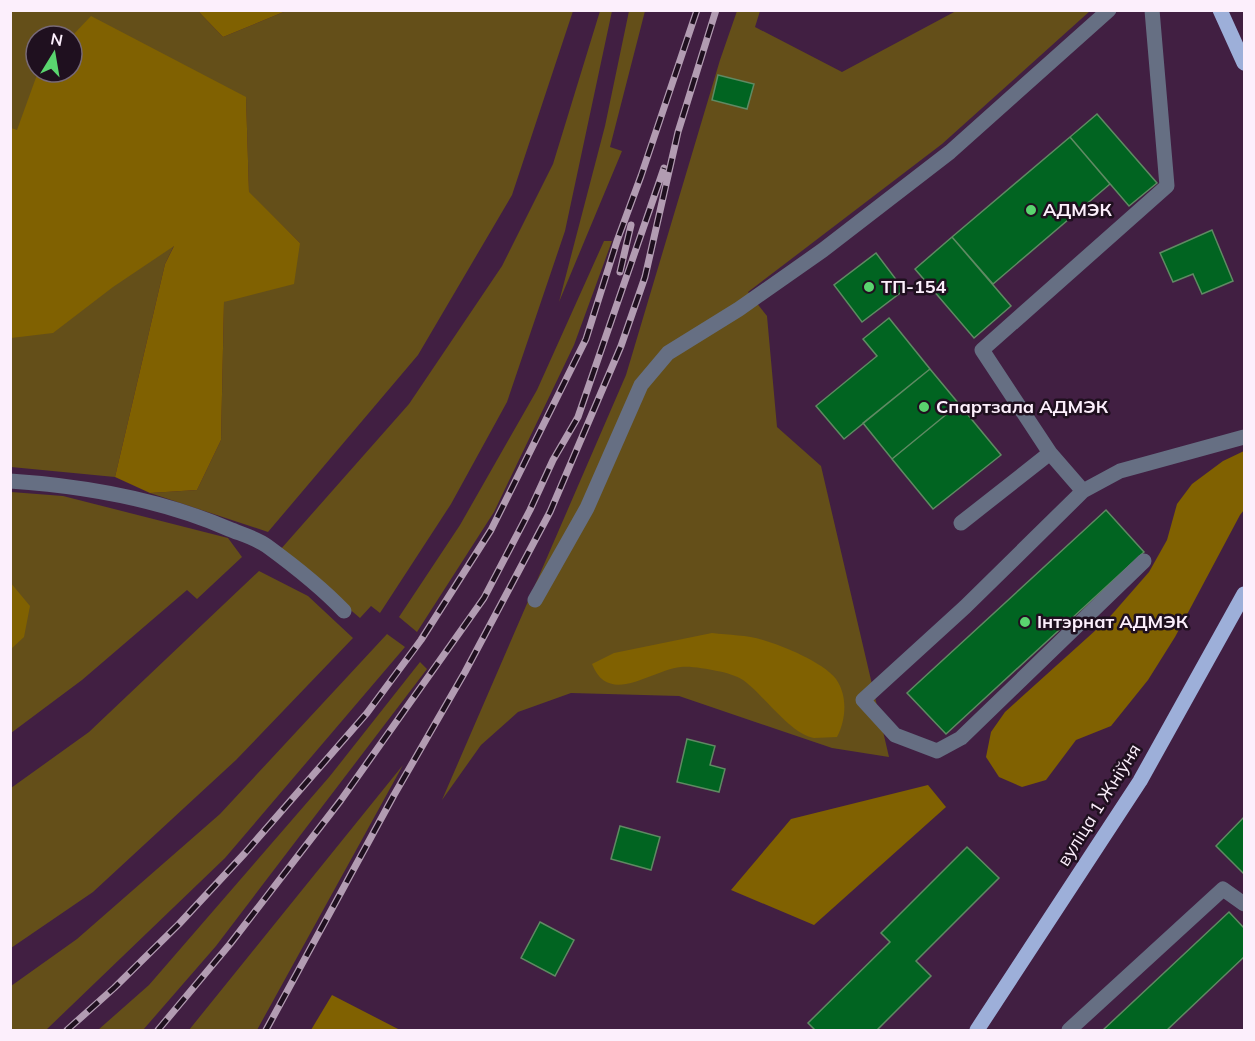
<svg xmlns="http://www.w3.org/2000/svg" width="1255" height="1041" font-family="Mulish,sans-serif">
<rect width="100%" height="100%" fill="#411f42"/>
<path fill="#644f19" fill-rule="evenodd" d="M10,11H198L223,37L286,11H573L512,195L418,355L268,532L150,493L197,490L221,440L224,302L300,243L249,193L246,98L165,264L115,477L11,467ZM36,36H72V72H36Z
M600,11H612L565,231L507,402L451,504L380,613L371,606L360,618L280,550L409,404L502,266L553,164Z
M629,11H645L610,147L622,151L559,302L605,126Z
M737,11H760L755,27L842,72L956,11H1090L942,144L748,292L767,316L777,427L821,466L889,757L832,748L679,696L571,693L518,712L481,745L442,800L626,375L720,60Z
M604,241H612L574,345L494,512L417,632L399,617L460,525L537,390Z
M11,492L63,496L228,538L242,557L197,599L187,590L82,680L11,733Z
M259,571L308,596L353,638L236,760L93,892L11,948V788L89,732Z
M387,634L405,647L225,858L46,1030H11V986L77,939L220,814Z
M420,662L427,669L216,946L143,1030H98L149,985L330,776Z
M403,765L257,1030H189Z"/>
<path fill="#806101" d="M198,11H286L223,37Z
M91,16L246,97L249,192L300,243L294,284L224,302L221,440L197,490L150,493L115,477L165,264L174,246L113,287L53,333L11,338V128L17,130L38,72H72V36Z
M1244,451V510L1240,515L1175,637L1148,680L1111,726L1076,740L1046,780L1022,787L999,777L986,757L991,732L1005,712L1107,620L1149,572L1167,540L1177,504L1192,484L1223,461Z
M10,582L30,606L24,637L11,649Z
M712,633C729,635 747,635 763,640C783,646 823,662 836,679C848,696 846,720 837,737C830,737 821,738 814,738C791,735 762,693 743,680C737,676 725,672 717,671C707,669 691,666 681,667C651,670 609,707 592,664L614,653Z
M928,785L946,807L814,925L731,890L791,819Z
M332,995L400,1030H311Z"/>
<path fill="#016421" stroke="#5f8a63" stroke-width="1.5" d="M718,75L754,84L747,109L712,100Z
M1097,114L1157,183L1129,206L1070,137Z
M1070,137L1110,184L993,284L952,237Z
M1212,230L1233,281L1202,294L1193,274L1173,282L1160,253Z
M952,237L1011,306L974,338L915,269Z
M876,253L904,290L862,322L834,285Z
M889,318L930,369L844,439L816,406L877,356L863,339Z
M930,369L959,404L892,459L863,423Z
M959,404L1001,455L933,509L892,459Z
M1106,510L1144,552L946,734L907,693Z
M687,739L715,746L710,765L725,769L719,792L677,782Z
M1244,817V874L1216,846Z
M620,826L660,837L651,870L611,859Z
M967,847L999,878L916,961L931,976L877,1030H815L808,1023L890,942L881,933Z
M1229,912L1244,928V957L1167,1030H1103Z
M540,922L574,940L555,976L521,958Z"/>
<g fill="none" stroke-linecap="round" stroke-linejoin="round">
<path stroke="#666f83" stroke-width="15" d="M10,481C85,486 160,499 229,529C241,534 256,538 267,546C293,565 321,587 344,611
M1083,491L1050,453L982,350L1167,186L1152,10
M961,523L1050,453
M1144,561L961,738L937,751L895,735L863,700L965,607L1083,491L1120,471L1244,437
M535,600L587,508L641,385L668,353L739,309L823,250L950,152L1109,10
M1069,1030L1223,889L1244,904"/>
<path stroke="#9dafd9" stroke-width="15" d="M1220,10L1244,63
M977,1030L1140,781L1244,594"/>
<g stroke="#b29cb2" stroke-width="7">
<path id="rail" d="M620,272L631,225
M67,1030L114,988L179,924L245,853L367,713L421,640L491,530L586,339L617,241L641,176L697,10
M158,1030L230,944L341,800L484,598L530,510L553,460L578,417L664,168
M266,1030L394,795L465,672L550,512L621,346L645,277L678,132L716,10"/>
</g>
<use href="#rail" stroke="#1f101f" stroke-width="4.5" stroke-dasharray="14" stroke-linecap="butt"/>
</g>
<g fill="#5ad56f" stroke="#1f101f" stroke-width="2">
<circle cx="1031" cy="210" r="6"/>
<circle cx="869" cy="287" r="6"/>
<circle cx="924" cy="407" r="6"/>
<circle cx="1025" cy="622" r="6"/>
</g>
<g text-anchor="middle" stroke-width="5" stroke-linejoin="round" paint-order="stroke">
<g font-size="18" font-weight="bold" fill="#fceffc" stroke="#1f101f" text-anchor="start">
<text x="1043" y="216">АДМЭК</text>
<text x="881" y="293">ТП-154</text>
<text x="936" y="413">Спартзала АДМЭК</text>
<text x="1037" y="628">Інтэрнат АДМЭК</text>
</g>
<g font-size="18" fill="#fceffc" stroke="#1f101f">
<text transform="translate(1099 805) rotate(-58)" y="6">вуліца 1 Жніўня</text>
</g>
</g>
<rect width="1255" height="1041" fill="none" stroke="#fceffc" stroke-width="24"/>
<g transform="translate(54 54) rotate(11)"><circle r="28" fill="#1f101f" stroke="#776977" stroke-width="1.5"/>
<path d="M0-4.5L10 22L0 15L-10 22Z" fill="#5ad56f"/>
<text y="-9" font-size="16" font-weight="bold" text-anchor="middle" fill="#fceffc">N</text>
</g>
</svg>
